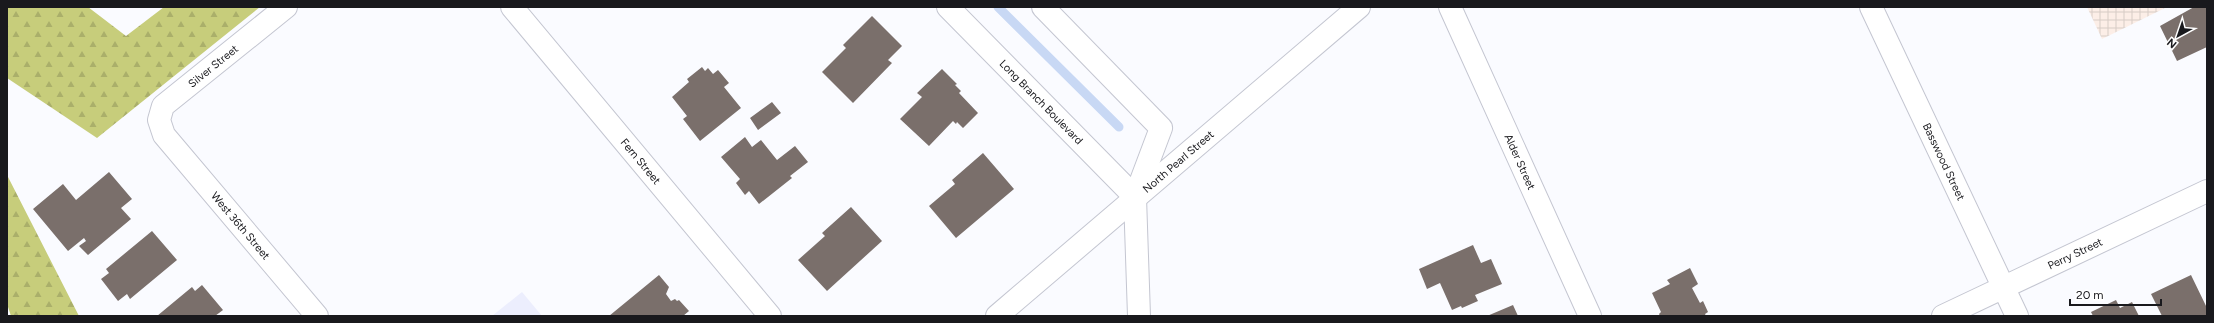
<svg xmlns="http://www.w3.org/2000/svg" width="2214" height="323" font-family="Figtree,sans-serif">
<defs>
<pattern id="industrial-grid" width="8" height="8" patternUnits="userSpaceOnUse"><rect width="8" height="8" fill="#fceee7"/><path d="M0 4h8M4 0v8" fill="none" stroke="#d7ccc6"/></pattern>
<pattern id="forest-firs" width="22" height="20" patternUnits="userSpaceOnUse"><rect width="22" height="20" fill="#c7cd7b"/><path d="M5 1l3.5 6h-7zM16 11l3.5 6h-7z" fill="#aaaf6a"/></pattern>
</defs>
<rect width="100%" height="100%" fill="#fafbff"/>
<path fill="#eceefd" d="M522,292L542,316H492Z"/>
<path fill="url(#industrial-grid)" d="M2087,7H2167L2102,39Z"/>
<path fill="url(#forest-firs)" d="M7,7H88L126,36L164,7H260L97,138L7,78Z
M7,175L79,316H11L7,304Z"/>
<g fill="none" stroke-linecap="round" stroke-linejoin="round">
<path stroke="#c8d8f4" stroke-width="9" d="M998,7L1119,127"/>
</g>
<path fill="#7a6f6b" d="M2194,7H2207V47L2177,61L2160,26Z
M872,16L902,46L888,60L892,63L853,103L822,72L846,48L843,45Z
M702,67L705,71L708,68L713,74L718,70L729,83L724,87L741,108L700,141L683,119L687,116L672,97L689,82L687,79Z
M942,69L957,84L955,85L961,91L959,93L978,113L963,128L957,122L956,124L953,121L929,146L900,119L922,97L917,93Z
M772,102L781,113L758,130L750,118Z
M745,137L752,147L761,140L777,160L795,146L808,162L790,176L792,178L759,204L749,191L745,195L736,183L740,179L721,157Z
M983,153L1014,189L956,238L929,206L955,184L952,180Z
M109,172L132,199L121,208L131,219L88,255L79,246L86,241L84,238L68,251L33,209L63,184L76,200Z
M851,207L882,241L827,291L798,260L825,236L822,233Z
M152,231L177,260L130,299L127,294L118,301L101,279L109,273L106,269Z
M1473,245L1481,263L1491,259L1502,284L1475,295L1478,301L1462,308L1461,306L1452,310L1440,283L1427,289L1419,269Z
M1690,268L1698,284L1692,288L1700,303L1703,301L1708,312L1705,314L1706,316H1660L1659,314L1661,312L1652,293L1670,284L1667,280Z
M659,275L669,287L666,294L671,301L675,299L677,301L679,300L689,311L683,316H609Z
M2191,275L2207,308V316H2162L2151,294Z
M202,285L223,310L215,316H157L192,287L195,291Z
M2116,300L2120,308L2132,302L2139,316H2093L2091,312Z
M1513,305L1518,316H1487Z"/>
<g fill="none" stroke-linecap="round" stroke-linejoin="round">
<g stroke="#c4c6d1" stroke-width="24">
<g id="minor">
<path id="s1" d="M286,7L163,106L159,120L164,135L317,316"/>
<path id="s2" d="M512,7L770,316"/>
<path id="s3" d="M948,7L1135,197"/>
<path d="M1043,7L1161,128L1135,197L1139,316"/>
<path id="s4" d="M1450,7L1590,316"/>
<path id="s5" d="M1871,7L2017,316"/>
<path id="s6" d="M1943,316L2207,191"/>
</g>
</g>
<g stroke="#c4c6d1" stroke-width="24">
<g id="tertiary">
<path id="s7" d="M997,316L1359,7"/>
</g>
</g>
<use href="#minor" stroke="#fff" stroke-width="22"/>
<use href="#tertiary" stroke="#fff" stroke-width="22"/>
</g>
<g text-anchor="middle" stroke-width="3.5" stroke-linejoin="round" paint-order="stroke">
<g font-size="11" fill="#19191d" stroke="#fff">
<text transform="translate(213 66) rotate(-39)" y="4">Silver Street</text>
<text dy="4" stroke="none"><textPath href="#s3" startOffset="133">Long Branch Boulevard</textPath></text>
<text dy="4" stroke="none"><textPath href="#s7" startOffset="238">North Pearl Street</textPath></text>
<text dy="4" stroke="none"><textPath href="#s4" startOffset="170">Alder Street</textPath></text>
<text dy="4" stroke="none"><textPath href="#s5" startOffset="171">Basswood Street</textPath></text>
<text dy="4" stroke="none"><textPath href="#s2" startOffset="201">Fern Street</textPath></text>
<text dy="4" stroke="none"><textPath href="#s1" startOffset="307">West 36th Street</textPath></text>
<text dy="4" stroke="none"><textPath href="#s6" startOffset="146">Perry Street</textPath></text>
</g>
</g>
<rect width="2214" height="323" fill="none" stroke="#19191d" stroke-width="16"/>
<g transform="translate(2178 36) rotate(220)" stroke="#ffffff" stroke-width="3" paint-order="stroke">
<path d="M0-3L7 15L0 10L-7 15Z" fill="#19191d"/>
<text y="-6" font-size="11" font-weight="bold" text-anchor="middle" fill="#19191d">N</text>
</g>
<path d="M2070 299v6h91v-6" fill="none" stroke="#19191d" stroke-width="2"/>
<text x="2076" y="299" font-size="12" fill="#19191d" stroke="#ffffff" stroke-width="3" paint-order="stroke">20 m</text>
</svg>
